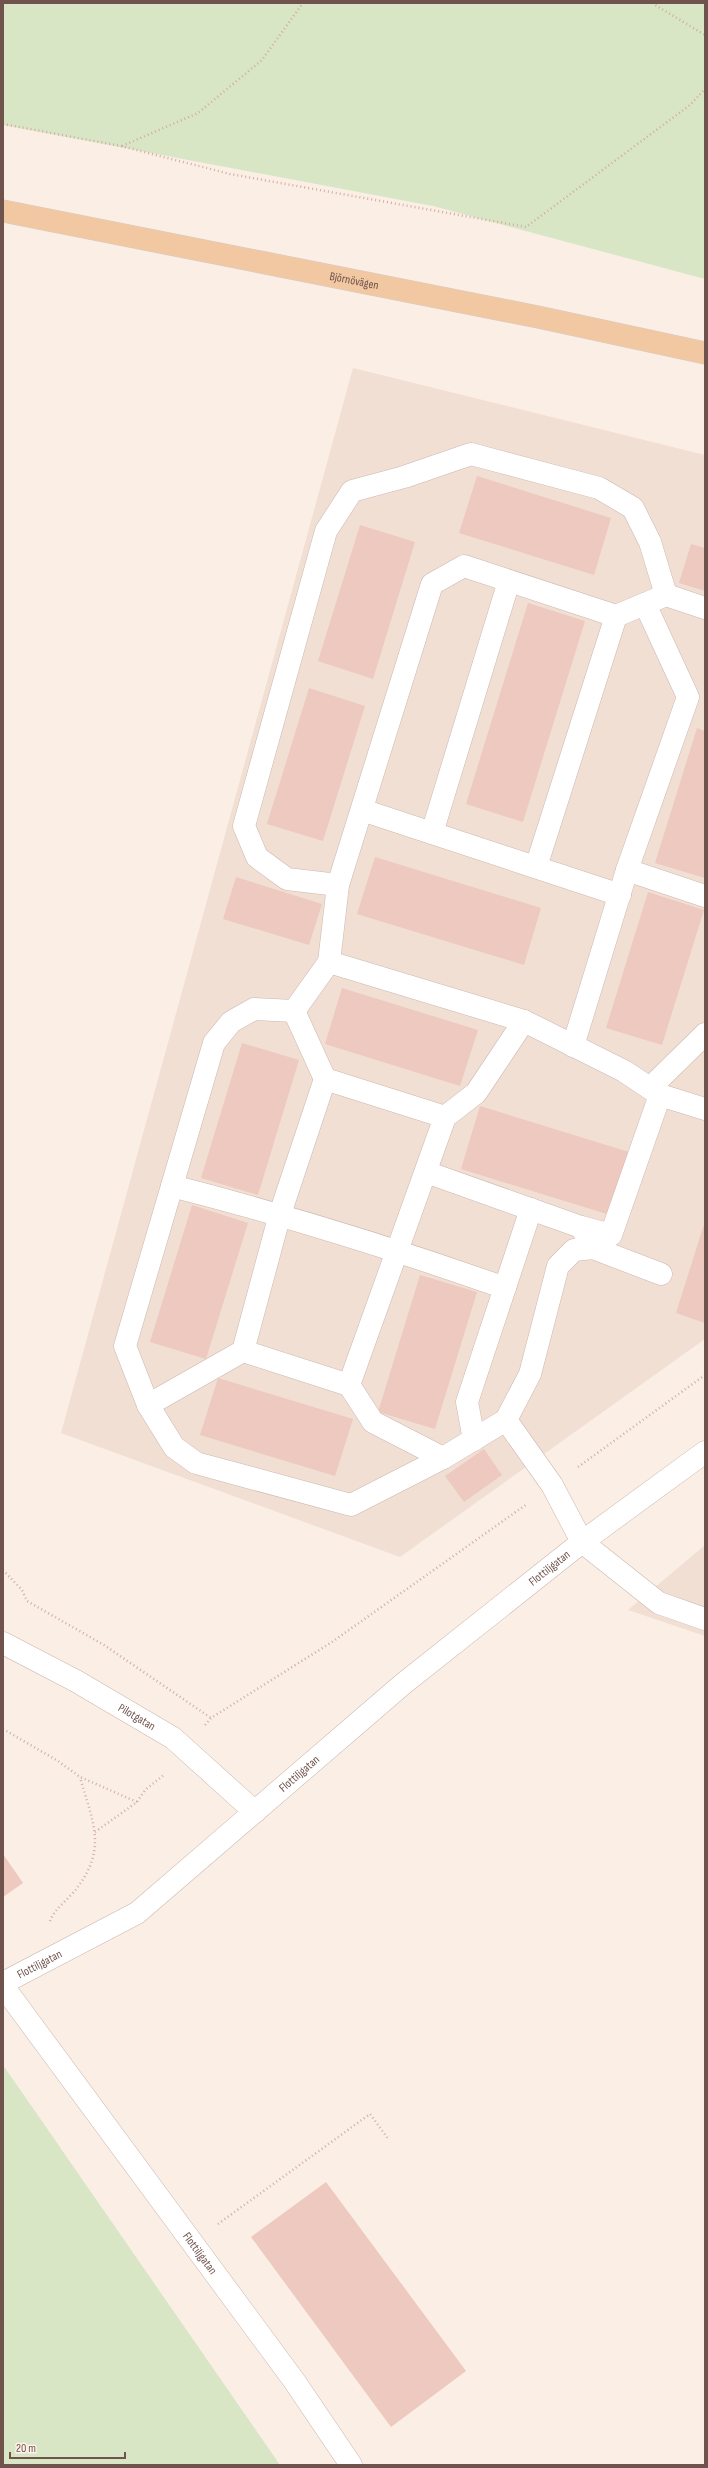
<svg xmlns="http://www.w3.org/2000/svg" width="708" height="2468" font-family="'Sofia Sans Condensed',sans-serif">
<rect width="100%" height="100%" fill="#faeee5"/>
<path fill="#f1dfd4" d="M353,368L705,455V1339L400,1557L61,1433Z
M705,1545V1636L628,1610Z"/>
<path fill="#d8e6c5" d="M3,3H705V279L433,206L3,125Z
M3,2065L280,2465H3Z"/>
<path fill="#edc9bf" d="M477,476L611,518L594,575L459,533Z
M360,525L415,542L373,679L318,661Z
M691,544L705,548V591L679,583Z
M528,603L585,621L523,822L466,804Z
M309,688L365,706L323,841L267,824Z
M697,728L705,731V878L655,863Z
M375,857L541,908L524,965L357,914Z
M236,877L322,904L309,945L223,919Z
M648,892L704,910L662,1045L606,1028Z
M342,988L478,1030L460,1086L325,1044Z
M242,1043L299,1060L258,1195L201,1178Z
M480,1106L629,1152L610,1215L461,1169Z
M192,1205L248,1223L206,1359L150,1342Z
M705,1221V1323L676,1313Z
M420,1275L477,1292L435,1429L378,1412Z
M218,1378L353,1419L335,1476L200,1435Z
M484,1449L502,1475L464,1502L445,1476Z
M3,1854L23,1883L3,1897Z
M326,2182L466,2371L391,2427L251,2237Z"/>
<g fill="none" stroke-linecap="round" stroke-linejoin="round">
<g stroke="#ccb7af" stroke-width="23">
<g id="minor">
<path d="M705,608L666,595L616,616L464,566L432,584L338,885L329,962L524,1021L624,1071L660,1095L705,1109"/>
<path d="M362,810L620,895"/>
<path d="M432,833L509,581"/>
<path d="M536,867L616,616"/>
<path d="M627,870L688,697L645,604"/>
<path d="M338,885L287,879L257,857L244,826L326,531L352,491L404,477L471,454L599,488L633,508L650,542L666,595"/>
<path d="M329,962L294,1011L254,1009L231,1022L214,1043L125,1346L148,1405L174,1447L196,1463L351,1505L443,1458L506,1420"/>
<path d="M573,1046L627,870L705,896"/>
<path d="M325,1079L445,1117"/>
<path d="M650,1088L705,1034"/>
<path d="M426,1172L581,1227L593,1248"/>
<path d="M172,1186C285,1215 395,1249 505,1288"/>
<path d="M581,1227L611,1235L660,1095"/>
<path d="M661,1274L593,1248L574,1250L558,1266L530,1374L506,1420L552,1485L582,1542L659,1603L705,1619"/>
<path d="M243,1351L349,1385"/>
<path d="M148,1405L243,1351L280,1214L325,1079L294,1011"/>
<path d="M474,1440L467,1402L531,1209"/>
<path d="M443,1458L373,1422L349,1385L445,1117L476,1093L524,1021"/>
<path id="s1" d="M3,1643L76,1681L173,1738L255,1812"/>
<path id="s2" d="M3,1983L137,1913L403,1684L582,1542L705,1452"/>
<path id="s3" d="M3,1986L295,2382L351,2465"/>
</g>
</g>
<g stroke="#d4cbca" stroke-width="23">
<g id="major">
<path id="s4" d="M3,211L538,317L705,353"/>
</g>
</g>
<path stroke="#d1ada2" stroke-width="2.5" stroke-dasharray="1 3" stroke-linecap="butt" d="M652,3L705,35
M3,124L121,146L230,174L526,227L690,105L705,89
M122,146L198,113L262,60L303,3
M578,1467L705,1375
M3,1570L22,1590L27,1601L104,1645L211,1718
M205,1725L211,1718L332,1642L527,1504
M3,1729L58,1761L80,1777L137,1802
M95,1832L137,1802L145,1790L165,1774
M50,1921C54,1909 70,1898 77,1888C108,1847 92,1821 80,1777
M218,2224L370,2114L389,2140"/>
<use href="#minor" stroke="#fff" stroke-width="22"/>
<use href="#major" stroke="#f2c8a3" stroke-width="22"/>
</g>
<g text-anchor="middle" stroke-width="3" stroke-linejoin="round" paint-order="stroke">
<g font-size="12" fill="#70534d" stroke="#fdf3ea">
<text dy="4" stroke="none"><textPath href="#s4" startOffset="358">Björnövägen</textPath></text>
<text dy="4" stroke="none"><textPath href="#s2" startOffset="689">Flottiljgatan</textPath></text>
<text dy="4" stroke="none"><textPath href="#s1" startOffset="153">Pilotgatan</textPath></text>
<text dy="4" stroke="none"><textPath href="#s2" startOffset="365">Flottiljgatan</textPath></text>
<text dy="4" stroke="none"><textPath href="#s2" startOffset="41">Flottiljgatan</textPath></text>
<text dy="4" stroke="none"><textPath href="#s3" startOffset="332">Flottiljgatan</textPath></text>
</g>
</g>
<rect width="708" height="2468" fill="none" stroke="#70534d" stroke-width="8"/>
<path d="M10 2452v6h115v-6" fill="none" stroke="#70534d" stroke-width="2"/>
<text x="16" y="2452" font-size="12" fill="#70534d" stroke="#fdf3ea" stroke-width="3" paint-order="stroke">20 m</text>
</svg>
